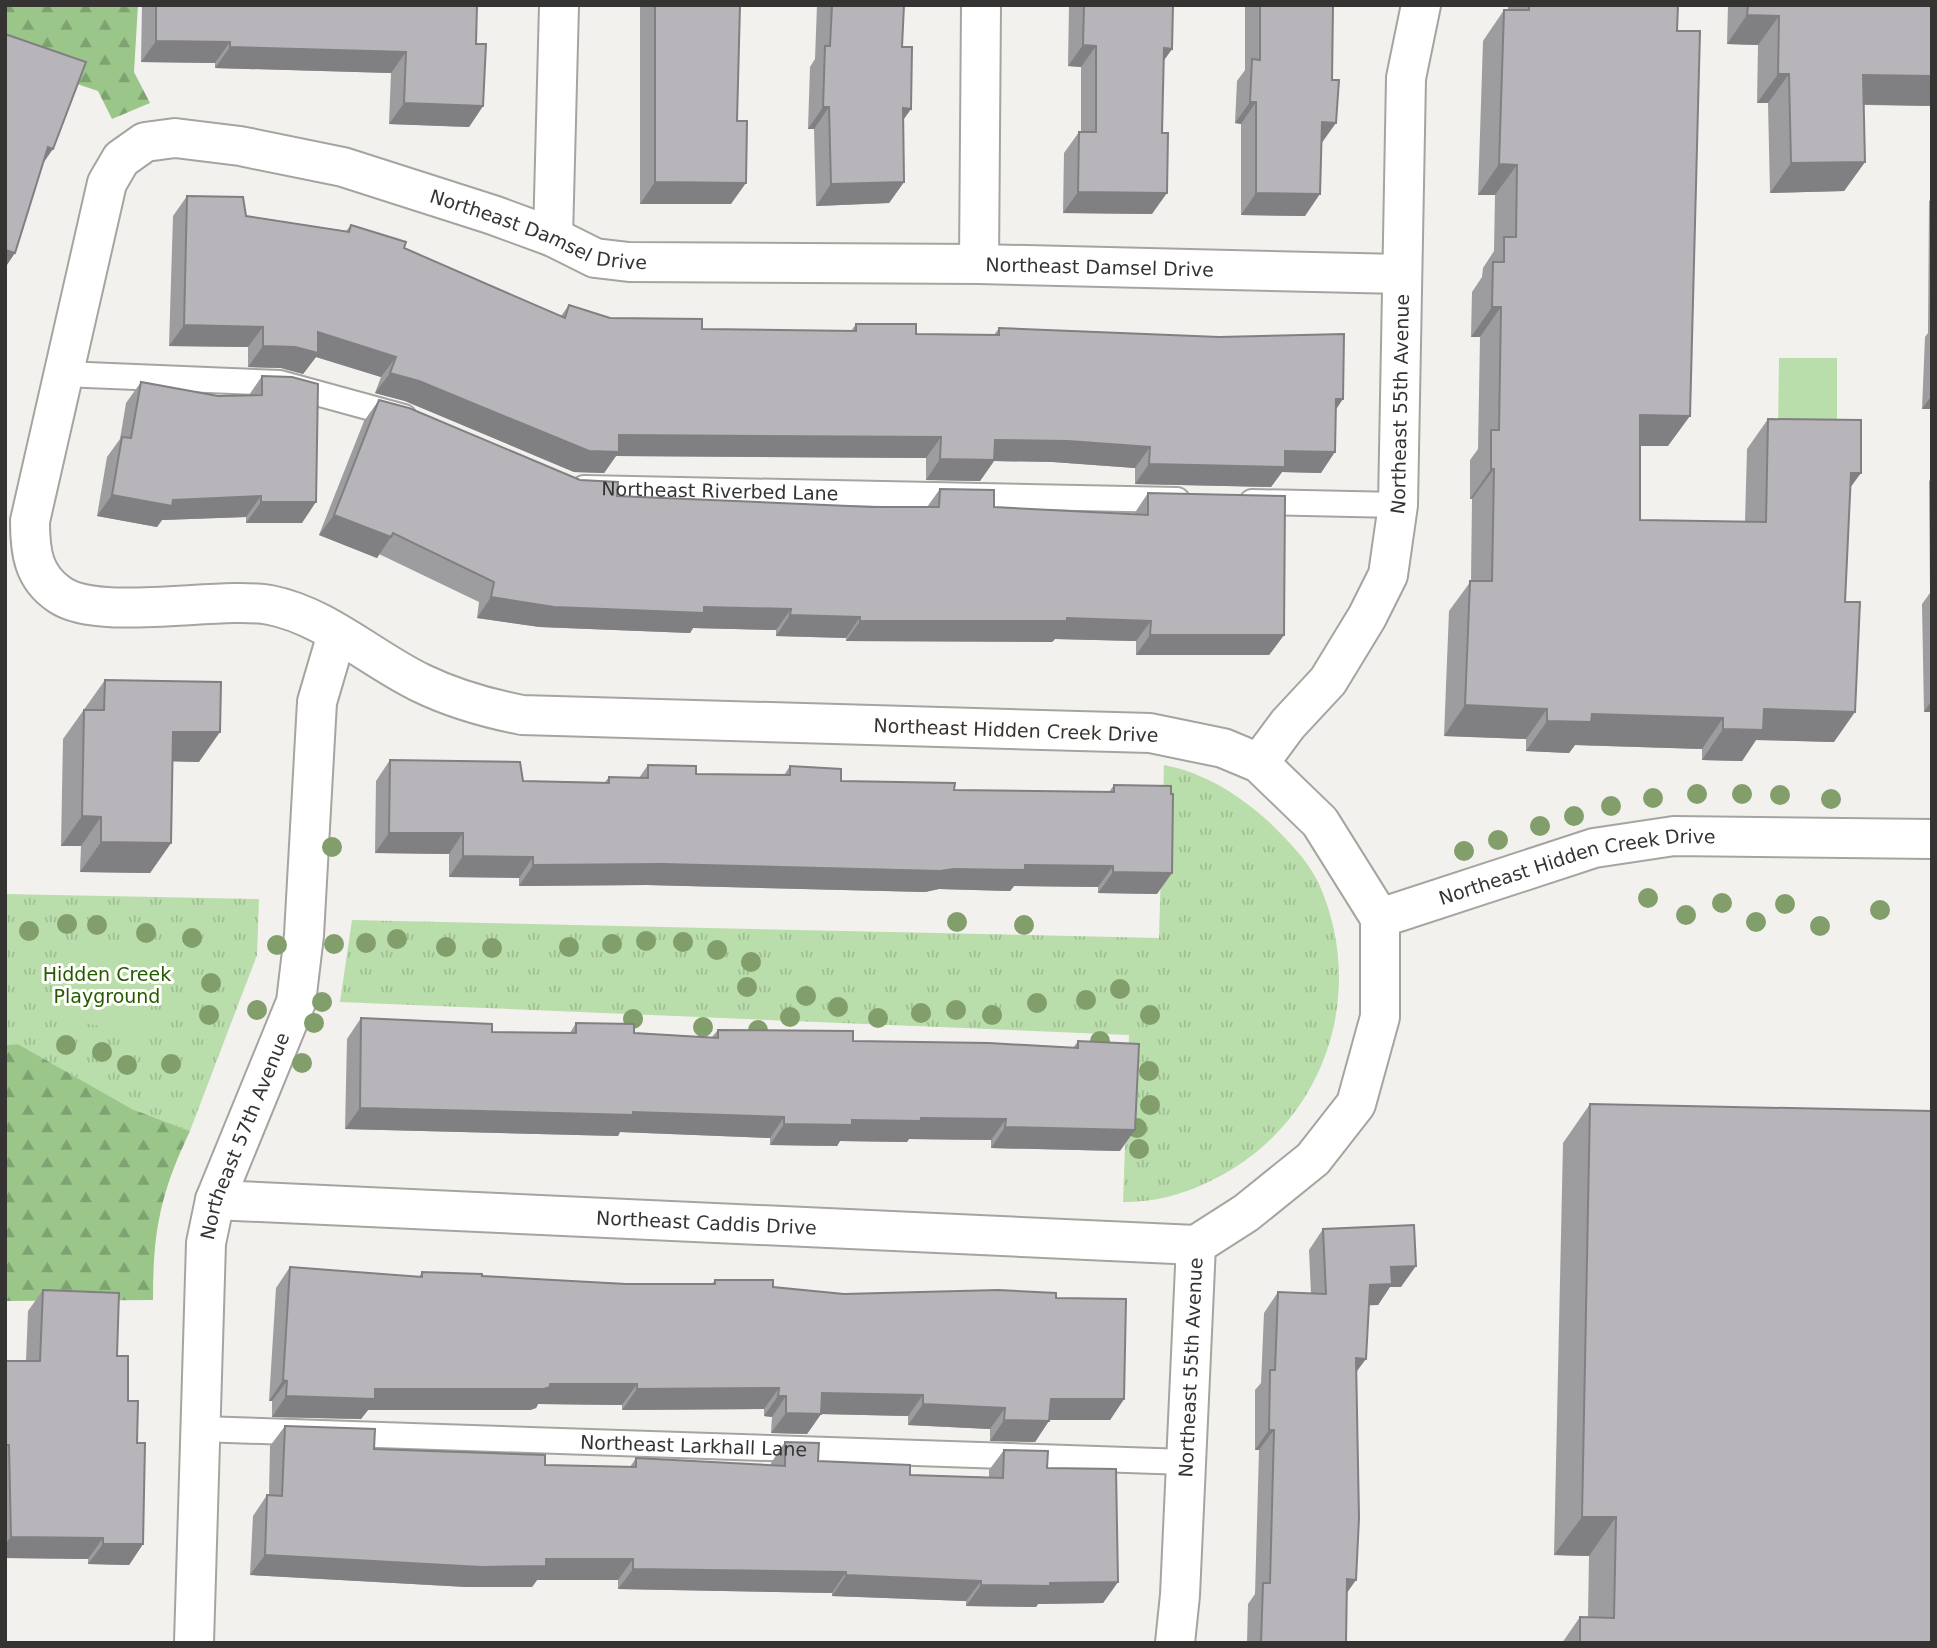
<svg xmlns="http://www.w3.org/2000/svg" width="1937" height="1648" font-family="'DejaVu Sans',sans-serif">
<defs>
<pattern id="grass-tufts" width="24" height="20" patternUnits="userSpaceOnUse" patternTransform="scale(1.75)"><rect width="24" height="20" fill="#b9ddab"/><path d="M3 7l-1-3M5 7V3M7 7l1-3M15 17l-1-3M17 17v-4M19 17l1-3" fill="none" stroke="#a0be94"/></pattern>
<pattern id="forest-firs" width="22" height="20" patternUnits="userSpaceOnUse" patternTransform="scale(1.75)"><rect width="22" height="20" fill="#9ac789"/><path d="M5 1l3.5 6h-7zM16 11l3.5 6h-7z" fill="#7ea271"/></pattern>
</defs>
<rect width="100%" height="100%" fill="#f3f1ed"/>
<path fill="url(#grass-tufts)" d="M1164,765C1205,773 1238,794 1269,822C1288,841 1308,860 1319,884C1367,992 1326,1117 1224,1174C1191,1192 1161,1202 1123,1202L1129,1035L340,1002L352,920L1159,938Z
M5,894L259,899L257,955L190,1131L132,1109L18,1044L5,1045Z"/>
<path fill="url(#forest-firs)" d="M5,5H138L134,72L150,103L112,119L98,91L5,60Z
M18,1044L132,1109L190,1131C160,1194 153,1231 153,1300L5,1301V1045Z"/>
<path fill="#b9ddab" d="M1779,358H1837V432H1778Z
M91,941L132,944L160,953L148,1026C118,1034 82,1023 54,1013L64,944Z"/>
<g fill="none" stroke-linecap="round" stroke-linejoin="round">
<g stroke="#a6a4a0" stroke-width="28">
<g id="lane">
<path d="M63,374L280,383L404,417"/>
<path id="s1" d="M584,488L1177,500"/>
<path d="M1252,502L1398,505"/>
<path id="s2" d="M200,1429L1186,1462"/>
</g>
</g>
<g stroke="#a6a4a0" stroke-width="42">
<g id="street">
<path d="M553,237L559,5"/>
<path d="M979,264L981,5"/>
<path id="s3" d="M1259,763L1288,724L1328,681L1367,617L1388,575L1398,505L1406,78L1421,5"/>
<path id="s4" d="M1380,918L1320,822L1259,763L1223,748L1150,733L522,715C486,708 454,699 421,683C371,659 326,616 270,605C220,596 100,622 60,595C33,577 30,552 30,521L107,183L121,159L145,142L175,138L240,146L343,167L493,215L553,237L595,258L629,262L979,264L1401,274"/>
<path id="s5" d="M1380,918L1594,848L1674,836L1932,839"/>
<path id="s6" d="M215,1200L1196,1245"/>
<path id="s7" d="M194,1643L206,1243L215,1200L296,1002L304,935L317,702L337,634"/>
<path id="s8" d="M1175,1643L1180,1595L1196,1245L1246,1213L1313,1159L1356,1104L1380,1017V918"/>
</g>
</g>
<use href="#lane" stroke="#fff" stroke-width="24"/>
<use href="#street" stroke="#fff" stroke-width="38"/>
</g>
<g fill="#819e6b">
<circle cx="1697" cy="794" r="10"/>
<circle cx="1742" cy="794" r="10"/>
<circle cx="1780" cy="795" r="10"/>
<circle cx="1653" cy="798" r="10"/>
<circle cx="1831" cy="799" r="10"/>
<circle cx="1611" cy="806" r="10"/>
<circle cx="1574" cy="816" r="10"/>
<circle cx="1540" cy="826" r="10"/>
<circle cx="1498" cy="840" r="10"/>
<circle cx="332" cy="847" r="10"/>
<circle cx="1464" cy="851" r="10"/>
<circle cx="1648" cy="898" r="10"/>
<circle cx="1722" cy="903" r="10"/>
<circle cx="1785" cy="904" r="10"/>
<circle cx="1880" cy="910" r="10"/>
<circle cx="1686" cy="915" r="10"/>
<circle cx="957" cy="922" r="10"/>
<circle cx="1756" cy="922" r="10"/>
<circle cx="67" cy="924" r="10"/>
<circle cx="97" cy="925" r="10"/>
<circle cx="1024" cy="925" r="10"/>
<circle cx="1820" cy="926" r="10"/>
<circle cx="29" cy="931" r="10"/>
<circle cx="146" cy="933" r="10"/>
<circle cx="192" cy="938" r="10"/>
<circle cx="397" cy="939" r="10"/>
<circle cx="646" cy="941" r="10"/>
<circle cx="683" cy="942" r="10"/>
<circle cx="366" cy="943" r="10"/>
<circle cx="334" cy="944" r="10"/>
<circle cx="612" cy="944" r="10"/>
<circle cx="277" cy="945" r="10"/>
<circle cx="446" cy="947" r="10"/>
<circle cx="569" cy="947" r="10"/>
<circle cx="492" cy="948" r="10"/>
<circle cx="717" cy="950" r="10"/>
<circle cx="751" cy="962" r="10"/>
<circle cx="211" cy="983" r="10"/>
<circle cx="747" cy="987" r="10"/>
<circle cx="1120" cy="989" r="10"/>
<circle cx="806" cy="996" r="10"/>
<circle cx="1086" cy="1000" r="10"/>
<circle cx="322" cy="1002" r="10"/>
<circle cx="1037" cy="1003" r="10"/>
<circle cx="838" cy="1007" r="10"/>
<circle cx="257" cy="1010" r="10"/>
<circle cx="956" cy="1010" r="10"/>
<circle cx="921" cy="1013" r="10"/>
<circle cx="209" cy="1015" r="10"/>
<circle cx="992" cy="1015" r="10"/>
<circle cx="1150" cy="1015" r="10"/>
<circle cx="790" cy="1017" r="10"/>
<circle cx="878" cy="1018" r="10"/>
<circle cx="633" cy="1019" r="10"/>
<circle cx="314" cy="1023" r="10"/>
<circle cx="703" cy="1027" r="10"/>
<circle cx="758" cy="1030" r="10"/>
<circle cx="1100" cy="1041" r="10"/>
<circle cx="66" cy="1045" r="10"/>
<circle cx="102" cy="1052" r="10"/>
<circle cx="302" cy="1063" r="10"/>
<circle cx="171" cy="1064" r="10"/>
<circle cx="127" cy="1065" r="10"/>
<circle cx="1149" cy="1071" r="10"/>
<circle cx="1150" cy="1105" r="10"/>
<circle cx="1137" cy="1128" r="10"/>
<circle cx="1139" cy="1149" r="10"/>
</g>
<path fill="#9d9c9f" d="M142,5H477L476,44L483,106L469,127L389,124L391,73L215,68V63L141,62Z
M640,5H740L731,204H640Z
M817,5H904L902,47L911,109L903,120L904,182L889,203L816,206L814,129H808L810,67L815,59Z
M1069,5H1173L1172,49L1164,60L1152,214L1063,213L1064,153L1079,132H1081V67L1068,66Z
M1245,5H1333L1321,144L1305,216L1241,215V124L1235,123L1237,81L1245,70Z
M1508,5H1678L1668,446H1640V520L1745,522L1747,449L1768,419L1850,488L1834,742L1756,740L1742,761L1702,760V749L1575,745L1569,753L1526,751V739L1444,736L1449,611L1471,581L1472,499H1470V460L1478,449L1480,337H1471L1472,292L1482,277L1483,268L1494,251L1495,195H1478L1483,41L1504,10H1508Z
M1728,5H1932V106L1864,105L1865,162L1844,191L1770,193L1768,103H1757L1758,45L1727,44Z
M187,196L246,216L346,231L351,225L561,316L569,305L610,318L702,329L851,331L856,324L916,334L994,335L999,328L1336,409L1321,473L1282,472L1271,487L1135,484V468L1053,462L994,461L980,481L926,480V458L616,456L604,473L574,472L405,401L375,393L381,377L316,357L303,374L281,368L248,367V347L169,346L173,216Z
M1932,198V409H1922L1925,337L1928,333L1929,201Z
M262,376L302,523H246V517L162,520L157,527L97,516L107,457L120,439L126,403L141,382L218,396L249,395Z
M379,400L617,496L872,507H927L940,489L994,507L1134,514L1148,493L1284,635L1269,655H1136V641L1055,639L1052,642L846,641V638L776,636V630L693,628L690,633L540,627L477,618L479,602L379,554L377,558L319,535L364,421Z
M1932,477V712H1924L1922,604L1930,593L1929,481Z
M105,680L199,762L172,761L171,843L150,873L80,872L81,846H61L63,739Z
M390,760L523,781L605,782L609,777L639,778L648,765L696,774L784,775L790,766L841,781L954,790L1109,792L1114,785L1157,894L1098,893V887L1014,886L1010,891L939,889L925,892L647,885L519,886V878L449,877V854L375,853L376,781Z
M361,1018L492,1032L570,1033L576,1023L634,1033L712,1037L718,1030L853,1041L1073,1048L1078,1041L1120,1151L991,1148V1140L909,1139L907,1142L840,1141L837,1146L770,1145V1138L620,1132L618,1136L345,1129L347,1039Z
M1590,1104L1932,1643H1562L1580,1617H1588L1589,1556L1554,1555L1563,1143Z
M1323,1229L1401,1287H1390L1378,1305H1369L1357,1372L1347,1593L1346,1643H1247L1248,1604L1255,1594L1259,1450H1255V1390L1261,1383L1264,1313L1278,1292L1311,1294L1309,1250Z
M290,1267L419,1277L422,1272L626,1284H712L715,1280L773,1287L844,1294L1056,1298L1124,1399L1110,1420H1049L1035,1442L990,1441V1429L908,1425V1416L821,1414L807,1434L771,1433L772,1417L764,1416V1409L622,1410V1405L538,1404L536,1408L530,1410H368L361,1419L272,1417V1401H269L276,1288Z
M43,1290L117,1356L137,1443L143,1544L129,1565L88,1564V1559L5,1558V1361H26L28,1311Z
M285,1426L374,1449L545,1465L630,1467L636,1458L771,1465V1463L785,1442L818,1461L910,1475L989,1477V1470L1004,1450L1047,1468L1118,1582L1103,1603L1038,1604L1036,1607L966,1606V1601L832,1596V1593L618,1589V1580H537L532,1587H467L250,1575L253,1516L267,1495H269L270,1446Z"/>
<path fill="#807f82" d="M1747,15L1779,16L1758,45L1727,44Z
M156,41L230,42L215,63L141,62Z
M1083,45L1096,46L1081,67L1068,66Z
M230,47L406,52L391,73L215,68Z
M1164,48L1172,49L1157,70Z
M1778,74H1789L1768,103H1757Z
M1863,75L1932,76V106L1843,104Z
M1250,102H1256L1241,124L1235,123Z
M404,103L483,106L469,127L389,124Z
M823,107H829L814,129H808Z
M903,108L911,109L896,130Z
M1322,122L1336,123L1321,144Z
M48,147L53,149L37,172Z
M1865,162L1844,191L1770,193L1791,163Z
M1499,164L1517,165L1495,195H1478Z
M655,182L746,183L731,204H640Z
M904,182L889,203L816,206L831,184Z
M1078,192L1167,193L1152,214L1063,213Z
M1256,193L1320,194L1305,216L1241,215Z
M5,250L15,253L5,268Z
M1492,307H1501L1480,337H1471Z
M184,325L263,327L248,347L169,346Z
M318,332L396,357L381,377L316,357L303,374L281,368L248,367L263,346Z
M390,373L619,435L941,437L926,458L616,456L604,473L574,472L405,401L375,393Z
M1932,395V409H1922Z
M1336,399H1343L1329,420Z
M1640,415L1690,416L1668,446H1619Z
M995,440L1068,441L1150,447L1135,468L1053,462L994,461L980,481L926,480L940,459Z
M1285,451L1335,452L1321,473L1282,472L1271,487L1135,484L1149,464Z
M1491,469H1494L1472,499H1470Z
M1851,473H1861L1839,503Z
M112,495L173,500L261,496L246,517L162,520L157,527L97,516Z
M261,502H316L302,523H246Z
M334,515L391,537L377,558L319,535Z
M491,597L704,607L791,609L776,630L693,628L690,633L540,627L477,618Z
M790,615L860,617L846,638L776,636Z
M1067,618L1151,621L1136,641L1055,639L1052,642L846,641L860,621Z
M1150,635H1284L1269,655H1136Z
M1932,700V712H1924Z
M1465,705L1547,709L1526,739L1444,736Z
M1764,709L1855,712L1834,742L1756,740L1742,761L1702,760L1723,729Z
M1592,714L1723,718L1702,749L1575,745L1569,753L1526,751L1547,721Z
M173,732H220L199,762L152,761Z
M82,816L101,817L81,846H61Z
M389,833H463L449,854L375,853Z
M101,842L171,843L150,873L80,872Z
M463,856L533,857L519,878L449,877Z
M662,864L954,869L1025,865L1113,866L1098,887L1014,886L1010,891L939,889L925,892L647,885L519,886L533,865Z
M1113,872L1172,873L1157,894L1098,893Z
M360,1108L633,1112L784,1117L770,1138L620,1132L618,1136L345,1129Z
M921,1118L1006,1119L991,1140L909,1139L907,1142L840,1141L837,1146L770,1145L784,1124Z
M1005,1127L1135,1130L1120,1151L991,1148Z
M1416,1266L1401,1287H1390L1378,1305L1355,1306L1370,1285L1391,1267Z
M1356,1358L1366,1359L1351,1379Z
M283,1380L287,1381L272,1401H269Z
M550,1384H637L622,1405L538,1404L536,1408L530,1410H368L361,1419L272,1417L286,1396L375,1389Z
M779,1388L764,1409L622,1410L637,1389Z
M822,1393L923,1395L908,1416L821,1414L807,1434L771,1433L786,1413Z
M778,1396H786L772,1417L764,1416Z
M1051,1399H1124L1110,1420H1036Z
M923,1404L1005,1408L990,1429L908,1425Z
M1004,1420L1049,1421L1035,1442L990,1441Z
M1269,1430H1274L1259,1450H1255Z
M1582,1517H1616L1589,1556L1554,1555Z
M11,1537L103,1538L88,1559L5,1558V1544Z
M103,1544H143L129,1565L88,1564Z
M265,1555L546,1559H633L618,1580H537L532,1587H467L250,1575Z
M633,1569L846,1572L832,1593L618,1589Z
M846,1575L981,1581L966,1601L832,1596Z
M1347,1579L1356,1580L1342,1600Z
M1118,1582L1103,1603L1038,1604L1036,1607L966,1606L981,1585Z"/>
<path fill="#b7b5b9" stroke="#807f82" stroke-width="2" d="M156,5H477L476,44H486L483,106L404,103L406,52L230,47V42L156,41Z
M655,5H740L737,121H747L746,183L655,182Z
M832,5H904L902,47H912L911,109L903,108L904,182L831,184L829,107H823L825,46H830Z
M1084,5H1173L1172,49L1164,48L1162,133H1168L1167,193L1078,192L1079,132H1096V46L1083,45Z
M1260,5H1333L1332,80H1339L1336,123L1322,122L1320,194L1256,193V102H1250L1252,59L1260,60Z
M1529,5H1678L1677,31H1700L1690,416L1640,415V520L1766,522L1768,419L1861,420V473H1851L1845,602H1860L1855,712L1764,709L1763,730L1723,729V718L1592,714L1591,722L1547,721V709L1465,705L1470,581H1492L1494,469H1491V430H1499L1501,307H1492L1493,262H1504V237H1516L1517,165L1499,164L1504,10H1529Z
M1748,5H1932V76L1863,75L1865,162L1791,163L1789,74H1778L1779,16L1747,15Z
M5,34L86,62L53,149L48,147L15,253L5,250Z
M187,196L243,197L246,216L349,232L351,225L406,242L404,248L565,318L569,305L610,318L702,319V329L856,331V324H916V334L999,335V328L1219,337L1344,334L1343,399H1336L1335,452L1285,451V467L1149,464L1150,447L1068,441L995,440L994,460L940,459L941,437L619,435V452L589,451L419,381L390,373L396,357L318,332V353L295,347L263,346V327L184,325Z
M262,376L292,377L318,384L316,502H261V496L173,500L172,506L112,495L122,437L131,438L141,382L218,396L262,395Z
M379,400L409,408L580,480L618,482L617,496L872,507H939L940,489L994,490V507L1148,515V493L1285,496L1284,635H1150L1151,621L1067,618V621H860V617L790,615L791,609L704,607V613L554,607L491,597L494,582L393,533L391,537L334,515Z
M105,680L221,682L220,732H173L171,843L101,842V817L82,816L84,710H104Z
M390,760L520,762L523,781L609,783V777L648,778V765L696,766V774L790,775V766L841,769V781L955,783L954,790L1114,792V785L1171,786V794H1173L1172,873L1113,872V866L1025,865V870L954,869L940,871L662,864L533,865V857L463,856V833H389Z
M361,1018L492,1024V1032L576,1033V1023L634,1024V1033L718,1038V1030L853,1031V1041L989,1043L1078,1048V1041L1139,1044L1135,1130L1005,1127L1006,1119L921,1118V1121L852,1120V1125L784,1124V1117L633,1112V1115L360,1108Z
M1590,1104L1932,1111V1643H1580V1617L1614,1618L1616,1517H1582Z
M1414,1225L1416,1266L1391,1267L1392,1284L1370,1285L1366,1359L1356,1358L1359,1518L1356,1580L1347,1579L1346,1643H1261L1263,1583H1270L1274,1430H1269L1270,1370H1275L1278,1292L1326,1294L1323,1229Z
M290,1267L422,1277V1272L482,1274V1276L626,1284H715V1280H773V1287L844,1294L998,1290L1056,1293V1298L1126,1299L1124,1399H1051L1049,1421L1004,1420L1005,1408L923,1404V1395L822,1393L821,1414L786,1413V1396H778L779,1388L637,1389V1384H550V1387L544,1389H375V1399L286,1396L287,1381L283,1380Z
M43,1290L119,1293L117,1356H128V1401H138L137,1443H145L143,1544H103V1538L11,1537L9,1445H5V1361H40Z
M285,1426L375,1429L374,1449L545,1455V1465L636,1467V1458L785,1466V1442L819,1443L818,1461L910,1465V1475L1003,1478L1004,1450L1048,1451L1047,1468L1116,1469L1118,1582L1050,1583V1586L981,1585V1581L846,1575V1572L633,1569V1559H546V1566L481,1567L265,1555L267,1495L282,1496Z"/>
<g text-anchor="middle" stroke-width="6" stroke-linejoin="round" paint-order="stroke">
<g font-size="19" fill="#353433" stroke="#fffefc">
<text dy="7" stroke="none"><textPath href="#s4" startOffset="2324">Northeast Damsel Drive</textPath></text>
<text dy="7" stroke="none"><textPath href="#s4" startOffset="2891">Northeast Damsel Drive</textPath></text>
<text dy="7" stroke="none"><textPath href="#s3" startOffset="401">Northeast 55th Avenue</textPath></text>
<text dy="7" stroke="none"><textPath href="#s1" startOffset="136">Northeast Riverbed Lane</textPath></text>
<text transform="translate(1016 730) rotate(2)" y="7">Northeast Hidden Creek Drive</text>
<text dy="7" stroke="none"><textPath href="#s5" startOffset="205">Northeast Hidden Creek Drive</textPath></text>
<text dy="7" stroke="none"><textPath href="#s7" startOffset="514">Northeast 57th Avenue</textPath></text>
<text dy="7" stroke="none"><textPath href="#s6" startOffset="492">Northeast Caddis Drive</textPath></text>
<text dy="7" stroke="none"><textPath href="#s8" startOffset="276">Northeast 55th Avenue</textPath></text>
<text dy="7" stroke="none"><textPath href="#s2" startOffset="494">Northeast Larkhall Lane</textPath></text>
</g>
<g font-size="19" fill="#245b00" stroke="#fffefc">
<text x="107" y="981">Hidden Creek<tspan x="107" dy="22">Playground</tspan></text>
</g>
</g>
<rect width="1937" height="1648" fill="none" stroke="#353433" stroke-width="14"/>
</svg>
